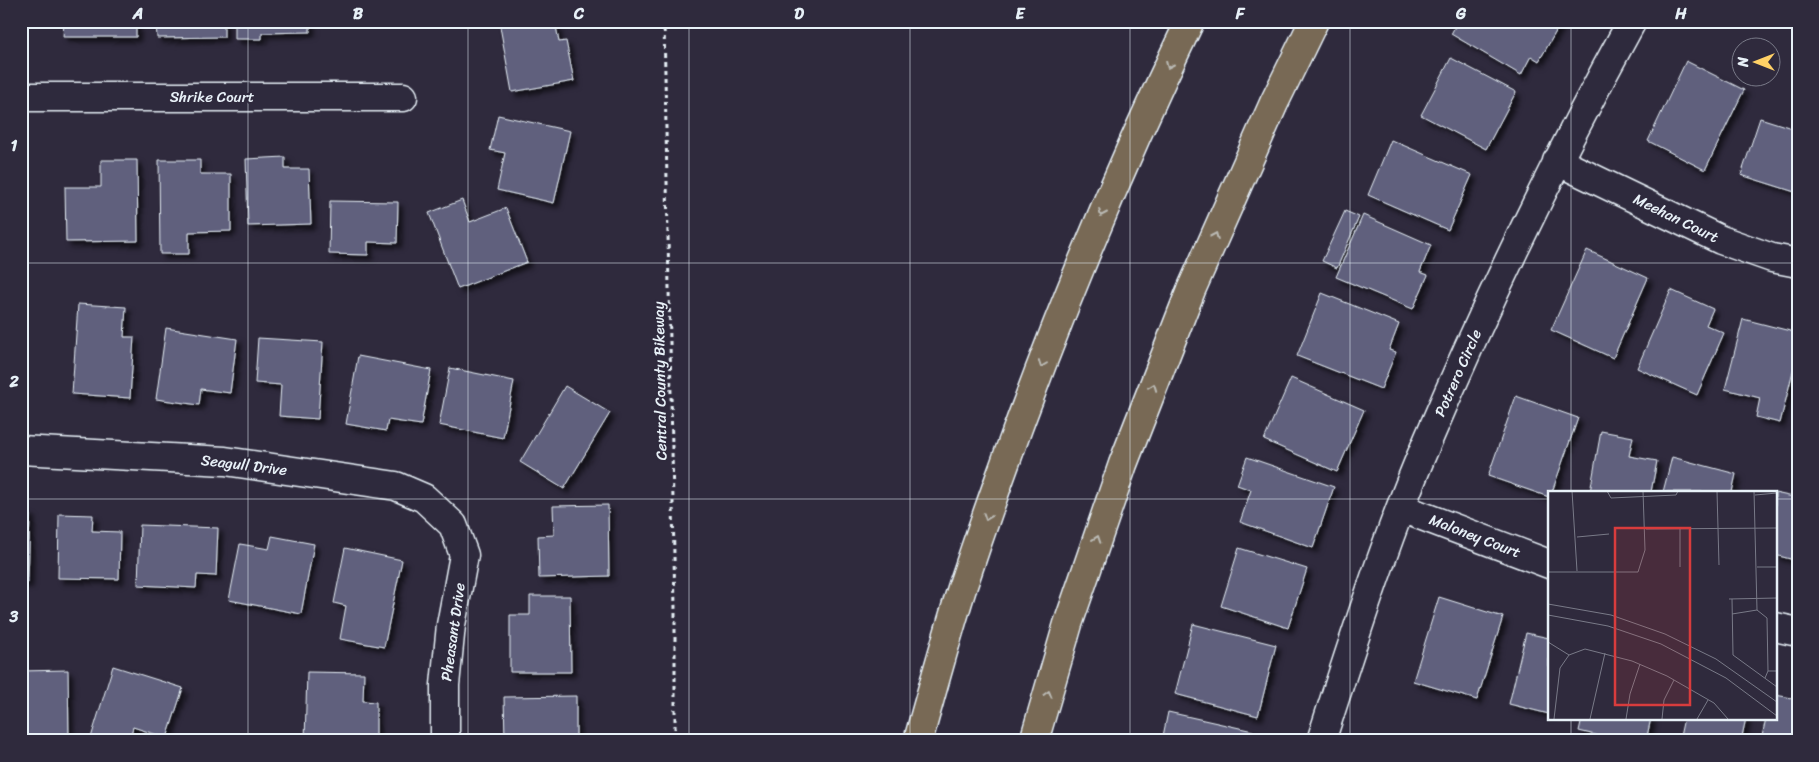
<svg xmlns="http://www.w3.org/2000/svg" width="1819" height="762" font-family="Sriracha,sans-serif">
<defs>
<filter id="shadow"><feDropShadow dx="4.5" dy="4.5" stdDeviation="2.5" flood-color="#0009"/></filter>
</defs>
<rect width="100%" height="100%" fill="#2f2a3d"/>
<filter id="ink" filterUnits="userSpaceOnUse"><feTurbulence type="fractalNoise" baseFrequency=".02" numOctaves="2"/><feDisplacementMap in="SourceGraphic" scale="10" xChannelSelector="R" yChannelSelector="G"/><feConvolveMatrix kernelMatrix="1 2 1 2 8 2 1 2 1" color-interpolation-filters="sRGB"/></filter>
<g filter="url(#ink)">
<path fill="#60607d" stroke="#e8f1f8" filter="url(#shadow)" d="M64,21H136V37H63Z
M156,21H224V37L157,38Z
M235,21H310V32L262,33V39H235Z
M499,21H555L559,42L566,41L574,81L512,92Z
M1458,21H1562L1539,61L1531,56L1521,75L1451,34Z
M1451,58L1516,92L1486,149L1421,115Z
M1686,61L1744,90L1705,170L1648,141Z
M498,115L570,131L554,203L497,190L505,153L490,150Z
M1760,118L1798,130V193L1741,175Z
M1391,140L1472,175L1448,230L1368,195Z
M285,157V169H309L311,224L248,226L246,159Z
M101,160H137L138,241L66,242L65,187H101Z
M159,160H200V174H231V231L189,232V254H160Z
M462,200L470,222L506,208L527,262L458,289L429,213Z
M330,201L398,202L397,243L368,242V255L329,254Z
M1345,211L1359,217L1337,268L1322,261Z
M1363,215L1431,245L1420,272L1428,275L1413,309L1336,277Z
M1587,250L1648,278L1613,358L1551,330Z
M1671,290L1713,309L1706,325L1724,333L1697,395L1637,368Z
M1322,293L1399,324L1389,350L1396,352L1381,389L1297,356Z
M78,304L126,307L124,337H134L130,398L72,394Z
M1743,319L1798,333V351L1780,423L1756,417L1760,398L1725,389Z
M166,328L237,339L230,393L201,389L199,405L156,399Z
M258,338L323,342L318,419L279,416L281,385L255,383Z
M358,356L431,370L421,425L388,420L386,431L346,424Z
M450,368L514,381L503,438L439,425Z
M1291,378L1364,410L1337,472L1264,440Z
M565,386L610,413L564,489L520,462Z
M1516,396L1578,418L1552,492H1549V497L1488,476Z
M1601,431L1633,437L1629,456L1657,461L1651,492H1590Z
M1247,457L1334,487L1313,548L1240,522L1251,490L1237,485Z
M1672,457L1736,474L1732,492H1663Z
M1775,493L1798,498V561L1775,555Z
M608,505L609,576L539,578L538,536L554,535L553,506Z
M21,512L30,513L28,583H21Z
M59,514L93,515L92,531L120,532L119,579L58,578Z
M140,525L218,528L216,576L197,575L196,588L138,585Z
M272,536L314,544L301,614L229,600L240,544L269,549Z
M345,548L402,560L384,647L340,639L346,606L334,603Z
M1239,548L1307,569L1288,628L1221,606Z
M530,596H570L571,672H510V615H530Z
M1439,597L1503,617L1477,700L1413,681Z
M1193,624L1276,645L1258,716L1175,694Z
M1526,633L1549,638V714L1509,704Z
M113,666L183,688L167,738L133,727L129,741H90Z
M68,670L69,740L24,741V727H21V671Z
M307,672L364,673L363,701L376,702V741H305Z
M1775,695L1798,699V741H1761L1766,718H1775Z
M576,696V741H519V739H505L504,697Z
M1168,712L1253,731L1251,741H1162Z
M1582,718H1651L1646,741H1620L1579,731Z
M1684,718H1746L1741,741H1679Z"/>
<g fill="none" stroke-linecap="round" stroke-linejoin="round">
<g stroke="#e8f1f8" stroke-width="31">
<path id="street" d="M21,97H403
M1557,161L1721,240L1772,258L1798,263
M21,450L225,461L396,486L424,498L453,525L464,555L451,625L445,685V741
M1401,508L1549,564
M1775,627L1798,632
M1321,741C1354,639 1386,537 1428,440C1489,297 1557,157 1632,21"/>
</g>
<g stroke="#e8f1f8" stroke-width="31">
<path id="highway" d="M918,741C932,690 946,639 962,588C1026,395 1101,204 1190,21
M1034,741L1068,624L1123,464L1191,290L1274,103L1314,21"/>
</g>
<path stroke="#e8f1f8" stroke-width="3" stroke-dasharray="4 4" stroke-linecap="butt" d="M664,21L675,609V741"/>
<use href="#street" stroke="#2f2a3d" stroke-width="28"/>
<use href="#highway" stroke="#786954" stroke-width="28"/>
</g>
<defs><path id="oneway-chevron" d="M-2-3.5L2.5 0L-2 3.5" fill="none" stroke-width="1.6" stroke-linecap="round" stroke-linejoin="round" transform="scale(1.25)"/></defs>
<g stroke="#bbbbb6">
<use href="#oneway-chevron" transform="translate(1169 65) rotate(114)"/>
<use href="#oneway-chevron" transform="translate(1102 213) rotate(114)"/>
<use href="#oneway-chevron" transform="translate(1215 236) rotate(-66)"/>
<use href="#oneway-chevron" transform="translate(1042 364) rotate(111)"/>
<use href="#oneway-chevron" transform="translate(1153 387) rotate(-69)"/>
<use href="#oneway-chevron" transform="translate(987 517) rotate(109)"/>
<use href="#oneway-chevron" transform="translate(1097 539) rotate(-71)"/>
<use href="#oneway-chevron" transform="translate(1048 694) rotate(-74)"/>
</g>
</g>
<path fill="none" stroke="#e8f1f8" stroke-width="1" stroke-opacity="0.55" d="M248,21V741M468,21V741M689,21V741M910,21V741M1130,21V741M1350,21V741M1571,21V492M21,263H1798M21,499H1549M1775,499H1798M1571,718V741"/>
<g text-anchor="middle" stroke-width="4" stroke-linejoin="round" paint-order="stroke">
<g font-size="15" fill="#e8f1f8" stroke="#2f2a3d">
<text x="212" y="102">Shrike Court</text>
<text transform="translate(1676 218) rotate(26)" y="5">Meehan Court</text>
<text transform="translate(1458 373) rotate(-66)" y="5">Potrero Circle</text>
<text transform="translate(660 381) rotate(-91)" y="5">Central County Bikeway</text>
<text transform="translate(244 465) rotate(7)" y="5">Seagull Drive</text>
<text transform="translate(1475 536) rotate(21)" y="5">Maloney Court</text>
<text transform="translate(453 632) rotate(-82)" y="5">Pheasant Drive</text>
</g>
</g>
<g transform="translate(1548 491)">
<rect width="229" height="229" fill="#2f2a3d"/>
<path fill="none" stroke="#797a88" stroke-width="1" d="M24,0L29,80M59,0L63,7L128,4L130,0M169,0L171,74M206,0L209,119M207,4L229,2M98,38L229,37M132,38V76M29,46L61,43M209,76H229M0,81H90L97,59L95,0M181,108L229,107M184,108L185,164L229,196M0,113L63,124L117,143L168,168L229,211M184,123L209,119L219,127L220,180M0,124L60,135L113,153L178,187L229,225M0,151L21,164M217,187L220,180H229M6,228L12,177L21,164L37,158L84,170L119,185L166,212L180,228M42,228L57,162M78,228L82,203L92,173M114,228L116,209L126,189M149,228L160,209"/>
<path fill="#d83c3d" fill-opacity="0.15" stroke="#d83c3d" stroke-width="2.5" d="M67,37H142V214H67Z"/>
<rect width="229" height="229" fill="none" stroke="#e8f1f8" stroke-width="2.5"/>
</g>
<rect width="1819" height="762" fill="none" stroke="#2f2a3d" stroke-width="55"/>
<g transform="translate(1756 62) rotate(270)"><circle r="24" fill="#2f2a3d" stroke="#797a88"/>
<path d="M0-4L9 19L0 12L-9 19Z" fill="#ffd166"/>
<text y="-8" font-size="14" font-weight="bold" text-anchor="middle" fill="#e8f1f8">N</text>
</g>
<rect x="28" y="28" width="1764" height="706" fill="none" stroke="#e8f1f8" stroke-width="2"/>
<g font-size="16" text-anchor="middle" font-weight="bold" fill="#e8f1f8">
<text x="138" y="19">A</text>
<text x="358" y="19">B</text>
<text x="579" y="19">C</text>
<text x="799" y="19">D</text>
<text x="1020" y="19">E</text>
<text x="1240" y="19">F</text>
<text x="1461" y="19">G</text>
<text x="1681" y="19">H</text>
<text x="14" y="151">1</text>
<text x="14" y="387">2</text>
<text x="14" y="622">3</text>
</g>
</svg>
